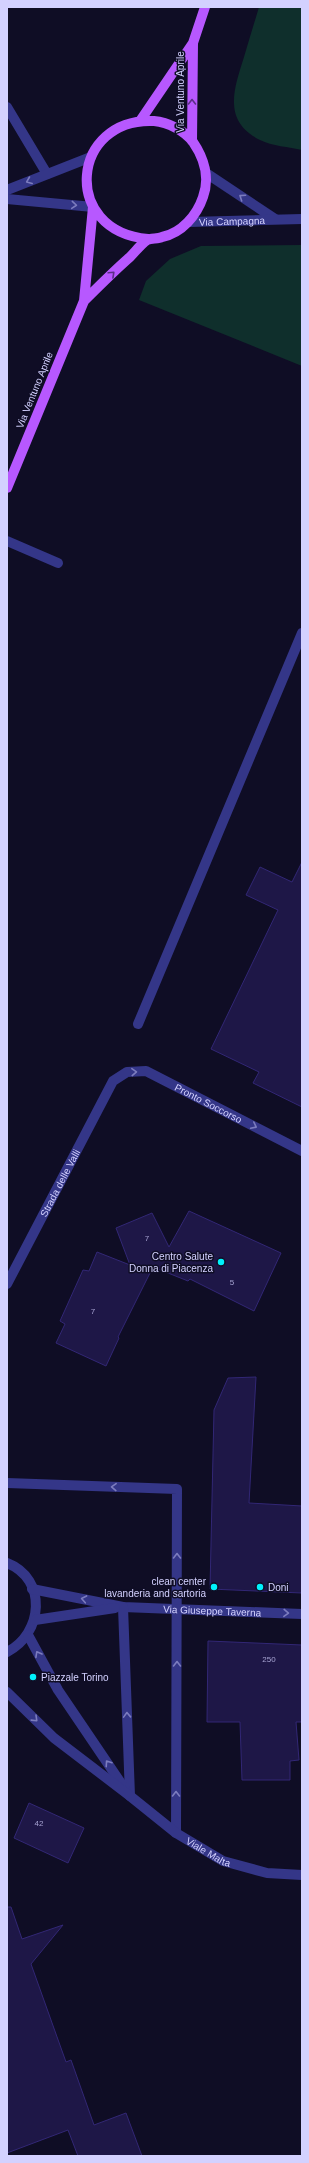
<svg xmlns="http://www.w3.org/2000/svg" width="309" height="2163" font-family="Helvetica,sans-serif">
<rect width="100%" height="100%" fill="#0f0d25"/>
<path fill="#0f2f2c" d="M259,7H302V150C289,147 272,146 260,140C222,121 234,89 244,57C249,40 254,24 259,7Z
M302,245V366L139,300L146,281L170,259L201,246Z"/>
<path fill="#1e1747" stroke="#322775" d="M302,862V1107L253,1083L259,1072L211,1049L278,910L246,895L260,867L292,882Z
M189,1211L281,1253L254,1311L190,1279L188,1281L153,1267L118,1337L119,1338L106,1366L56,1343L65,1324L60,1321L83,1270L89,1271L97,1252L130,1265L116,1228L152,1213L169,1247Z
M256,1377L249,1503L302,1506V1593L210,1589L214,1410L228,1378Z
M208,1641L302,1645V1722H296L299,1760L290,1761V1780H242L240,1722H207Z
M29,1803L84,1828L68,1863L14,1838Z
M7,1907H11L22,1939L63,1925L31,1964L66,2062L71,2060L94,2125L126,2113L142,2156H78L68,2130L7,2153Z"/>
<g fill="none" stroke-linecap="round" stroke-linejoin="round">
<g stroke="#343688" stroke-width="10">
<path d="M7,107L47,174"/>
<path d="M206,173L275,219"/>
<path d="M7,190L91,157"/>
<path d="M7,199L93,207"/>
<path id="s1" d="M189,222L302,219"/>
<path d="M7,541L58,563"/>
<path d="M138,1024L302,633"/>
<path id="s2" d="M7,1284L113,1081L127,1072L146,1071L302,1151"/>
<path d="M7,1483L177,1489L176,1833"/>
<path d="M7,1563C48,1579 43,1634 7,1652"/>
<path id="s3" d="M32,1589L123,1607L302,1614"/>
<path d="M123,1607L130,1796"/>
<path d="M35,1620L115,1608"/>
<path d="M28,1635L58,1690L125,1789"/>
<path id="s4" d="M7,1692L54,1738L130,1796L176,1833L223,1861L267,1873L302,1875"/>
</g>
<path stroke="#b758ff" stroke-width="10" d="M140,121L193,43L205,7
M192,141L193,43
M84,301C99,286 114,271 130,257C135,252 141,244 147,240C151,238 158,239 162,237C182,233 197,215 203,197C210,178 204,158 193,142C185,131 168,122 154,121C71,117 60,231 148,239
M7,488L84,301L93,207"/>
</g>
<defs><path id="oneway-chevron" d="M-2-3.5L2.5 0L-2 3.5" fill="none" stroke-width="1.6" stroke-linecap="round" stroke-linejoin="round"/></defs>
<g stroke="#5b2f87">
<use href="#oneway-chevron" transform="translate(192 102) rotate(-90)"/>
<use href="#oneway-chevron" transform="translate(112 274) rotate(-43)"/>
</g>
<g stroke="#7c7cbe">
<use href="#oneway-chevron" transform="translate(29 181) rotate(158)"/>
<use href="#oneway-chevron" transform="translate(242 197) rotate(-146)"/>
<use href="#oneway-chevron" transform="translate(74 205) rotate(5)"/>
<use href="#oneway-chevron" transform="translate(134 1072) rotate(-3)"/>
<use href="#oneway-chevron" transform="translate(254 1126) rotate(27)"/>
<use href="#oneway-chevron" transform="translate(114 1487) rotate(-178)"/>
<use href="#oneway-chevron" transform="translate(177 1556) rotate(-90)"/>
<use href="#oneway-chevron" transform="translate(84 1599) rotate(-169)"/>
<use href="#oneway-chevron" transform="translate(286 1613) rotate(2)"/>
<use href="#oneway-chevron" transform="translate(38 1654) rotate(-119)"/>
<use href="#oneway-chevron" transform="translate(177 1664) rotate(-90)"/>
<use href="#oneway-chevron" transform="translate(127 1715) rotate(-92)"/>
<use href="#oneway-chevron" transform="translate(35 1719) rotate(44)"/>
<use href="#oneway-chevron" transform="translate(108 1763) rotate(-124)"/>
<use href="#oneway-chevron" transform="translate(176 1794) rotate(-90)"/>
</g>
<g fill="#00f1fc" stroke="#0f0d25" stroke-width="1.5">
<circle cx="221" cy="1262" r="4"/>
<circle cx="214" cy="1587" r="4"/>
<circle cx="260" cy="1587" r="4"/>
<circle cx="33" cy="1677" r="4"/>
</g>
<g text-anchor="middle" stroke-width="3" stroke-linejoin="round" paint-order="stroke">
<g font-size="8" fill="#a6a2d1">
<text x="147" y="1241">7</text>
<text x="232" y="1285">5</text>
<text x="93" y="1314">7</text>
<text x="269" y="1662">250</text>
<text x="39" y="1826">42</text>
</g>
<g font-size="10" fill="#d3d1ff" stroke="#0f0d25">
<text transform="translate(180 92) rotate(-90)" y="4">Via Ventuno Aprile</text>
<text dy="4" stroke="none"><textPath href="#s1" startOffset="43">Via Campagna</textPath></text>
<text transform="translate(34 390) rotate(-68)" y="4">Via Ventuno Aprile</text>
<text dy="4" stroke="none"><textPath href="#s2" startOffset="335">Pronto Soccorso</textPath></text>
<text dy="4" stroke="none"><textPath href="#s2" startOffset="114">Strada delle Valli</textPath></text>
<text dy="4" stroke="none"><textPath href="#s3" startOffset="182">Via Giuseppe Taverna</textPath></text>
<text dy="4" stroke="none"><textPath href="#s4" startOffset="258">Viale Malta</textPath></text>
</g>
<g font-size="10" fill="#d3d1ff" stroke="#0f0d25" text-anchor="end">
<text x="213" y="1260">Centro Salute<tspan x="213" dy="12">Donna di Piacenza</tspan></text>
<text x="206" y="1585">clean center<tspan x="206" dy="12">lavanderia and sartoria</tspan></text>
<text x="268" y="1591" text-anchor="start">Doni</text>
<text x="41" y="1681" text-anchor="start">Piazzale Torino</text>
</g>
</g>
<rect width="309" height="2163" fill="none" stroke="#d3d1ff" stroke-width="16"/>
</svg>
